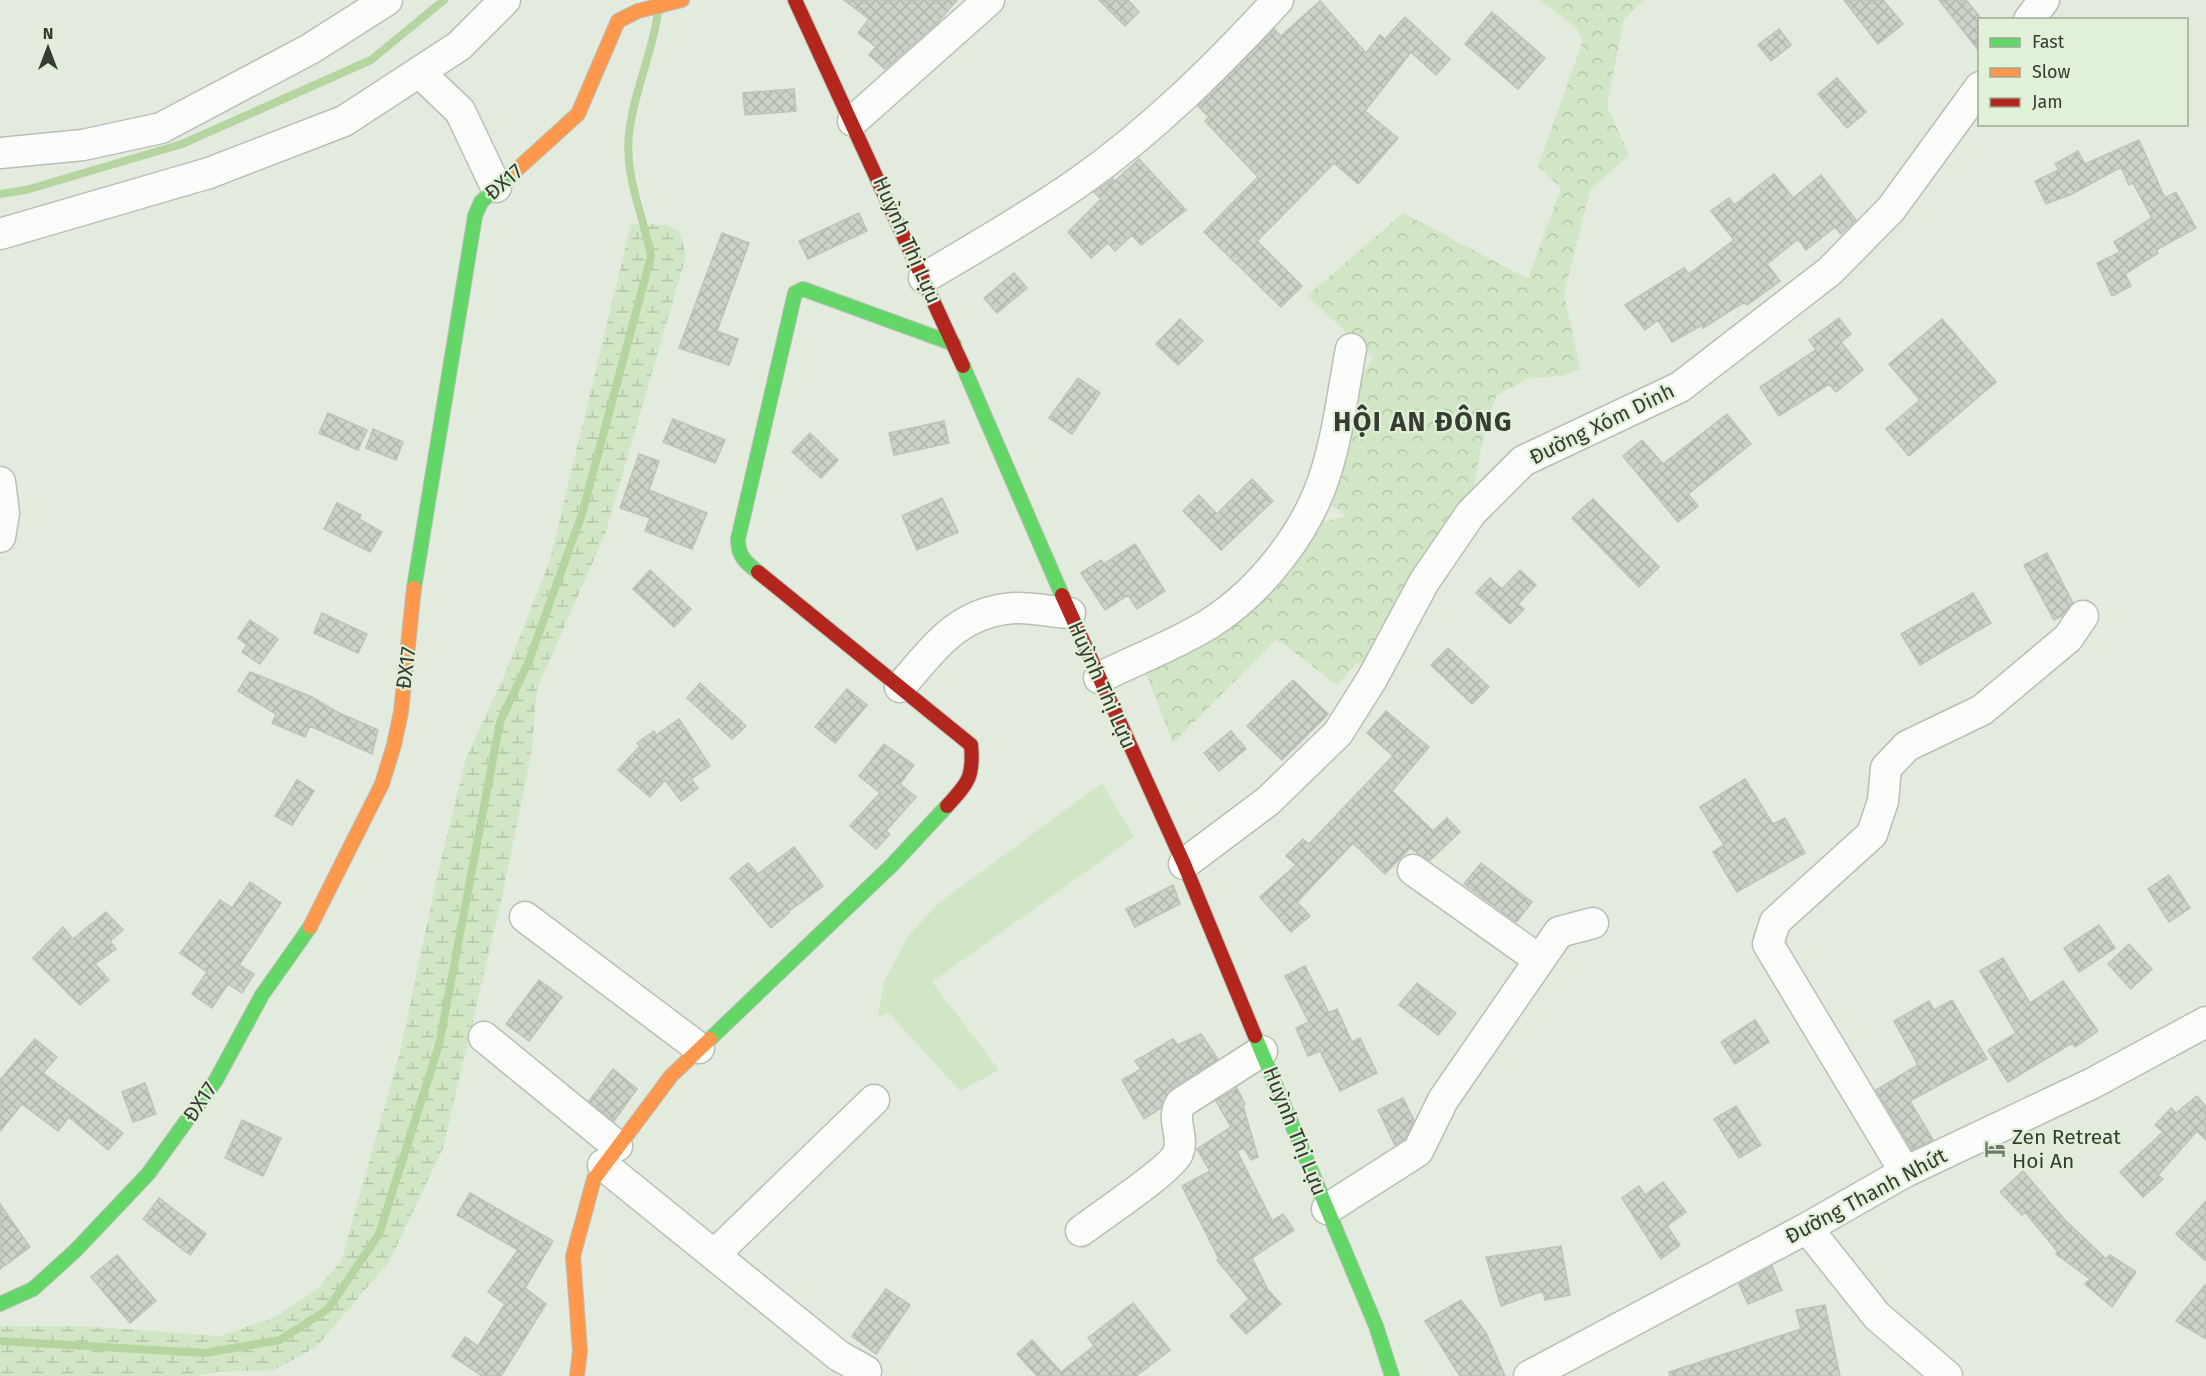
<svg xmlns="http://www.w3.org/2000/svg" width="2206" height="1376" font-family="'Fira Sans',sans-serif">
<defs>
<pattern id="forest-crowns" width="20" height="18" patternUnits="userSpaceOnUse" patternTransform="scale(1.5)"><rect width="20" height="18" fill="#d1e6c4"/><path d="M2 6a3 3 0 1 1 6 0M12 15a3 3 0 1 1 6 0" fill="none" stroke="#b4c6a9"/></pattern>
<pattern id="wetland-marsh" width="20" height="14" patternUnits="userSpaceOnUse" patternTransform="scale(1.5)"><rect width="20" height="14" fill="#d1e6c4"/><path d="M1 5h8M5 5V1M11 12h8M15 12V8" fill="none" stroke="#b4c6a9"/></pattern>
<pattern id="building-cross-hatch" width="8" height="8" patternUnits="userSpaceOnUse" patternTransform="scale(1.5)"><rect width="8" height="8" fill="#cbd2c7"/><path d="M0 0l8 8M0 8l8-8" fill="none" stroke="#afb5ab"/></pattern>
</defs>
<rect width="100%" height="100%" fill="#e2ebdd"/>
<path fill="#d1e6c4" d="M1102,783L1134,837L932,982L999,1070L960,1091L889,1013L878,1017L884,981L909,935L939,903Z"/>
<path fill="url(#forest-crowns)" d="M1539,0H1644L1624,19L1607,106L1629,155L1590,190L1564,294L1580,369L1562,376L1530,378L1497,395L1486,423L1473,490L1374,661L1356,664L1337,685L1277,639L1173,743L1139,655L1267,577L1309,525L1347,516L1323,499L1325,434L1373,357L1307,296L1403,213L1528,279L1561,188L1538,166L1583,41L1576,27Z"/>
<path fill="url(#wetland-marsh)" d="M631,224L666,225L680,232L686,256L605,534L537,689L532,748L503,892L443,1148L389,1262L316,1347L274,1370L215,1372L196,1376H0V1326H79L220,1336L273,1318L316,1290L341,1262L401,1048L436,881L466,758L505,674L550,560Z"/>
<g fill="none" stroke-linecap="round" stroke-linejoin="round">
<path stroke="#b4d59f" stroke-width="8" d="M0,194L26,190L182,144L371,60L444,0
M0,1341L205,1353L280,1340L328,1309L379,1234L439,1045L500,722L528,663L582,514L651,256C644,217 624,176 629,134C633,94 652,54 658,13"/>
</g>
<path fill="url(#building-cross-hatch)" stroke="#bcc3b8" stroke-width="1.5" d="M844,0H957L937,23L885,69L869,55L876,47L858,33L869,19Z
M1099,0H1128L1139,12L1125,26Z
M1844,0H1883L1903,24L1878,44Z
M1939,0H1966L1980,17V52Z
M1320,1L1366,53L1380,35L1385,39L1405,17L1450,59L1436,75L1411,52L1365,111L1398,138L1358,184L1334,163L1257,241L1302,286L1281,307L1204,232L1258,177L1205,121L1209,117L1198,106L1274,29L1281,36Z
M1492,12L1545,58L1518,89L1465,44Z
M1779,29L1791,45L1771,61L1758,45Z
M1837,78L1866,112L1847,128L1818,94Z
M794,89L796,111L745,115L743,93Z
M2139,140L2165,198L2176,192L2196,228L2156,250L2158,253L2125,274L2131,286L2112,296L2097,263L2120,252L2114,242L2152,218L2133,183L2129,185L2121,167L2072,194L2046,204L2035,181L2059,170L2055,164L2078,151L2085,164Z
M1139,159L1186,210L1141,245L1132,235L1115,251L1108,243L1091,258L1068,232L1101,199L1094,192L1113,179L1115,181Z
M1774,174L1793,198L1821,175L1856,220L1841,234L1835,227L1806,250L1798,239L1767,264L1780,281L1747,305L1744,302L1703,328L1702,325L1672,342L1658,320L1645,330L1625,305L1684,268L1689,274L1734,240L1711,211L1729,198L1734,205Z
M859,213L867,231L808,259L799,241Z
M722,233L749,243L717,331L738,339L729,365L679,348Z
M1014,273L1027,288L997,313L984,298Z
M1839,318L1851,334L1841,342L1863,370L1836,392L1829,384L1779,416L1760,387L1816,350L1809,340Z
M1180,319L1203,341L1178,365L1156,344Z
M1942,319L1996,382L1909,456L1886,429L1920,400L1889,364Z
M1078,378L1100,393L1072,434L1049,418Z
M328,413L367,430L358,450L319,433Z
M1727,414L1751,444L1688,494L1698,506L1678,522L1623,456L1642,440L1663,464Z
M673,419L725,440L715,463L663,442Z
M944,421L949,443L894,455L889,433Z
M373,429L403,442L396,460L366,448Z
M810,433L838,460L821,478L792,452Z
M639,454L659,461L649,490L707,513L692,549L645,531L650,518L620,508Z
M1252,479L1273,501L1221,550L1183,511L1199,495L1217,514Z
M942,498L958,532L917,550L902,516Z
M1593,499L1659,567L1639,587L1572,518Z
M337,503L361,515L359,519L382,532L370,552L324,529Z
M1135,544L1165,591L1137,609L1128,595L1105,610L1081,573L1101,560L1104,564Z
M2047,553L2073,603L2062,616L2054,620L2024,565Z
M650,570L691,609L674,627L633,589Z
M1520,570L1536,585L1518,604L1524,609L1510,624L1476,593L1490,578L1502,589Z
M1973,593L1991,623L1920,665L1901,634Z
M322,613L367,634L358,653L314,633Z
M250,620L278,639L260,664L242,652L247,645L238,638Z
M1448,648L1489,687L1472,704L1431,665Z
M250,672L312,697L337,712L378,730L372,754L310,726L305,737L272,723L276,714L238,691Z
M1293,680L1328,714L1282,760L1247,726Z
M700,683L746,726L732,739L687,698Z
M847,689L867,705L835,743L815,727Z
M1386,711L1429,747L1392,791L1433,831L1447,818L1460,832L1429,861L1410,848L1385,874L1353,843L1297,902L1310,916L1291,932L1260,897L1296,865L1286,856L1303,839L1309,844L1393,756L1367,733Z
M679,719L710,766L691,779L698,788L681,801L665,780L650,797L618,770L640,746L637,743L654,731L656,735Z
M1231,731L1246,749L1219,771L1204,753Z
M884,744L914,765L900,784L916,797L886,831L890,834L876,849L850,826L880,793L859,776Z
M1745,779L1773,824L1785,818L1805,853L1737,892L1713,852L1724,845L1700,807Z
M297,780L314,791L292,825L275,816Z
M794,847L823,886L788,912L789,913L771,928L730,878L748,863L758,874Z
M1481,863L1532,902L1516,922L1464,884Z
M2169,875L2190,908L2169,922L2148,889Z
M250,882L281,903L239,965L254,974L242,993L228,984L212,1008L192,994L207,972L180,953L220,900L232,908Z
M1173,885L1180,904L1135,927L1126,909Z
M106,912L123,930L110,941L116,949L95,964L109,980L80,1005L33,958L63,927L73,939Z
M2099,925L2115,948L2079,972L2064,948Z
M2129,944L2152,969L2131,989L2108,964Z
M2003,958L2030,1003L2063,981L2098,1031L2075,1047L2072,1043L2008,1082L1988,1050L2016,1033L1980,971Z
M1305,966L1329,1013L1337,1009L1352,1042L1360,1038L1377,1073L1340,1091L1320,1051L1308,1056L1296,1028L1309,1022L1285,976Z
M539,980L562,997L529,1041L506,1024Z
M1417,983L1456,1013L1438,1035L1399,1005Z
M1952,1000L1987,1059L1910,1101L1933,1140L1912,1150L1876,1090L1918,1065L1894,1021L1929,1001L1934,1010Z
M1755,1020L1769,1042L1735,1064L1721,1042Z
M1201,1034L1218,1059L1172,1088L1161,1108L1144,1119L1122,1080L1141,1069L1135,1061L1173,1039L1178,1045Z
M35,1039L57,1057L43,1073L123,1133L108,1150L69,1117L58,1131L22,1104L0,1131V1080Z
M613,1069L637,1089L614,1121L589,1101Z
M145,1083L156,1114L133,1122L122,1092Z
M1237,1088L1245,1104L1243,1106L1258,1157L1251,1160L1244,1148L1237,1151L1272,1221L1283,1214L1294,1230L1252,1258L1268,1290L1281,1304L1246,1334L1230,1316L1249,1299L1217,1260L1219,1259L1182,1186L1210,1171L1197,1149L1231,1127L1216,1101Z
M2197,1096L2206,1107V1140L2197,1131L2158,1175L2163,1179L2143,1197L2120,1172L2163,1132L2155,1125L2171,1108L2176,1113Z
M1403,1098L1414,1120L1405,1139L1395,1145L1378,1110Z
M1736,1106L1761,1145L1739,1158L1714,1119Z
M242,1120L281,1138L263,1176L225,1158Z
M2023,1171L2064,1219L2106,1259L2110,1255L2136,1272L2112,1307L2085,1284L2090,1279L2056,1254L2058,1252L2025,1212L2022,1215L2000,1192Z
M1663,1182L1686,1212L1667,1226L1680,1245L1661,1259L1622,1198L1639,1186L1645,1195Z
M470,1193L553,1241L525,1288L546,1304L501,1376H482L452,1356L465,1337L478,1346L505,1304L488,1292L518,1250L457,1215Z
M159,1198L206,1234L190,1255L143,1219Z
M2206,1201V1261L2176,1234Z
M0,1204L30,1247L0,1269Z
M1561,1246L1570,1295L1545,1300L1543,1291L1501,1306L1486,1257Z
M117,1255L156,1301L130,1323L91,1277Z
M1772,1266L1782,1290L1748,1304L1739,1284Z
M2206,1284V1339L2176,1321Z
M886,1289L910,1305L876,1354L852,1336Z
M1461,1300L1486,1333L1505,1376H1460L1425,1321Z
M1133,1303L1170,1350L1136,1376H1037L1017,1354L1032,1340L1061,1372L1094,1346L1088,1338Z
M1825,1305L1840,1376H1670L1669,1372L1801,1329L1796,1310Z"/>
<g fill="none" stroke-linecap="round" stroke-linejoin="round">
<g stroke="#b8bfb4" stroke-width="33">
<path id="street" d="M2029,20L2044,0
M419,72L460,111L496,187
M853,121L989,0
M0,153L83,145L161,128L310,49L387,0
M0,234L209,173L344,121L459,46L505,0
M924,278C976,247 1029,217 1079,182C1153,130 1217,66 1278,0
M0,482L4,513L0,537
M1099,678C1135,660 1175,645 1209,624C1261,591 1307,532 1325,475C1338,435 1343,391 1351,349
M900,687C934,649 957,612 1014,608C1032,607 1052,612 1070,613
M1184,864L1268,801L1338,733L1372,679L1424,582L1471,513L1523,461L1680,387L1830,271L1891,209L1980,87
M1413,870L1538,959
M525,917L699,1048
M484,1037L617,1146
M603,1165L839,1356L866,1371
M1905,1172L1768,944L1775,922L1872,834L1883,801L1886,768L1907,746L1982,710L2068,638L2083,616
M1327,1209L1418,1151L1443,1100L1559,932L1593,923
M1807,1228L1877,1316L1947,1376
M1081,1231C1099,1217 1172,1169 1178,1153C1185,1136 1170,1119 1181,1103L1262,1051
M714,1255L874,1100
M1529,1376L1807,1228L1905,1172L2093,1083L2206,1022"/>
</g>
<g stroke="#b8bfb4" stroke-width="16">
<path id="fast" d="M963,366L1062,595
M758,572C745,562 738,556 738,539L795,293L803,289L954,344
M414,588L475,216L481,202L513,173
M1255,1036L1376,1326L1392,1376
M710,1039L892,865L947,806
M0,1304L33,1289L75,1251L148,1174L216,1080L262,995L310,927"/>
</g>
<g stroke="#b8bfb4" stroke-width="16">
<path id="slow" d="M513,173L578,114L618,21L638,11L682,0
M310,927L382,784L394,745L401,712L414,588
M577,1376L580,1351L573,1256L594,1179L671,1076L710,1039"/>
</g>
<g stroke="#b8bfb4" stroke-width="16">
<path id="jam" d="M795,0L963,366
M758,572L971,745C974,777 968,783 947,806
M1062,595L1184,864L1255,1036"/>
</g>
<use href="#street" stroke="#fbfcfa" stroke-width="30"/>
<use href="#fast" stroke="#63d668" stroke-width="14"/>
<use href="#slow" stroke="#ff974d" stroke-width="14"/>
<use href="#jam" stroke="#b3261e" stroke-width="14"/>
</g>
<defs>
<g id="hotel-bare" transform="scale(1.62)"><path d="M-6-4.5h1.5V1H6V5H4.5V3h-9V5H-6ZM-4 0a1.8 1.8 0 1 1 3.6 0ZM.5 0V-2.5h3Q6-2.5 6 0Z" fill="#72796e" stroke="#e1f1d7" stroke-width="2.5" paint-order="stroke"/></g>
</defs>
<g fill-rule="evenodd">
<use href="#hotel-bare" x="1995" y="1149"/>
</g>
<g text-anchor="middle" stroke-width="4.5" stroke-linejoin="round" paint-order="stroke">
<g font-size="21" fill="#363c32" stroke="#e1f1d7">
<text transform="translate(504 182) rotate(-41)" y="7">ĐX17</text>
<text transform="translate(907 240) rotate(66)" y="7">Huỳnh Thị Lựu</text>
<text transform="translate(1602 424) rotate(-26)" y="7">Đường Xóm Dinh</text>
<text transform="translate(406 668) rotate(-83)" y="7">ĐX17</text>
<text transform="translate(1102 685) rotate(66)" y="7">Huỳnh Thị Lựu</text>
<text transform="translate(200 1102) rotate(-56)" y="7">ĐX17</text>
<text transform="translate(1295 1131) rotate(68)" y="7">Huỳnh Thị Lựu</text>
<text transform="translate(1866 1196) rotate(-28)" y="7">Đường Thanh Nhứt</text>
</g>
<g font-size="21" fill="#363c32" stroke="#e1f1d7" text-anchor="start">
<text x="2012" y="1144">Zen Retreat<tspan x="2012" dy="24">Hoi An</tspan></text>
</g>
<g font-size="27" font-weight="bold" letter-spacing="1.5" fill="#363c32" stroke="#e1f1d7">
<text x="1423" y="431">HỘI AN ĐÔNG</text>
</g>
</g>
<rect x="1978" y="18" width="210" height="108" fill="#e1f1d7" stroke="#9da995" stroke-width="1.5"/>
<rect x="1990" y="38" width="30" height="9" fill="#63d668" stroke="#9da995" stroke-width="1.5"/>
<text x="2032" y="48" font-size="18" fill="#363c32">Fast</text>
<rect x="1990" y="68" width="30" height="9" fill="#ff974d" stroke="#9da995" stroke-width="1.5"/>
<text x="2032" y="78" font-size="18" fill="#363c32">Slow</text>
<rect x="1990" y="98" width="30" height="9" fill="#b3261e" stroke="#9da995" stroke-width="1.5"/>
<text x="2032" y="108" font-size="18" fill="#363c32">Jam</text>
<g transform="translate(48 48)" stroke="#e1f1d7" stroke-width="4.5" paint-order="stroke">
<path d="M0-4.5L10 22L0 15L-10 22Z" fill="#363c32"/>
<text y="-9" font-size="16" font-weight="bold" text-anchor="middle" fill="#363c32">N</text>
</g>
</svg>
